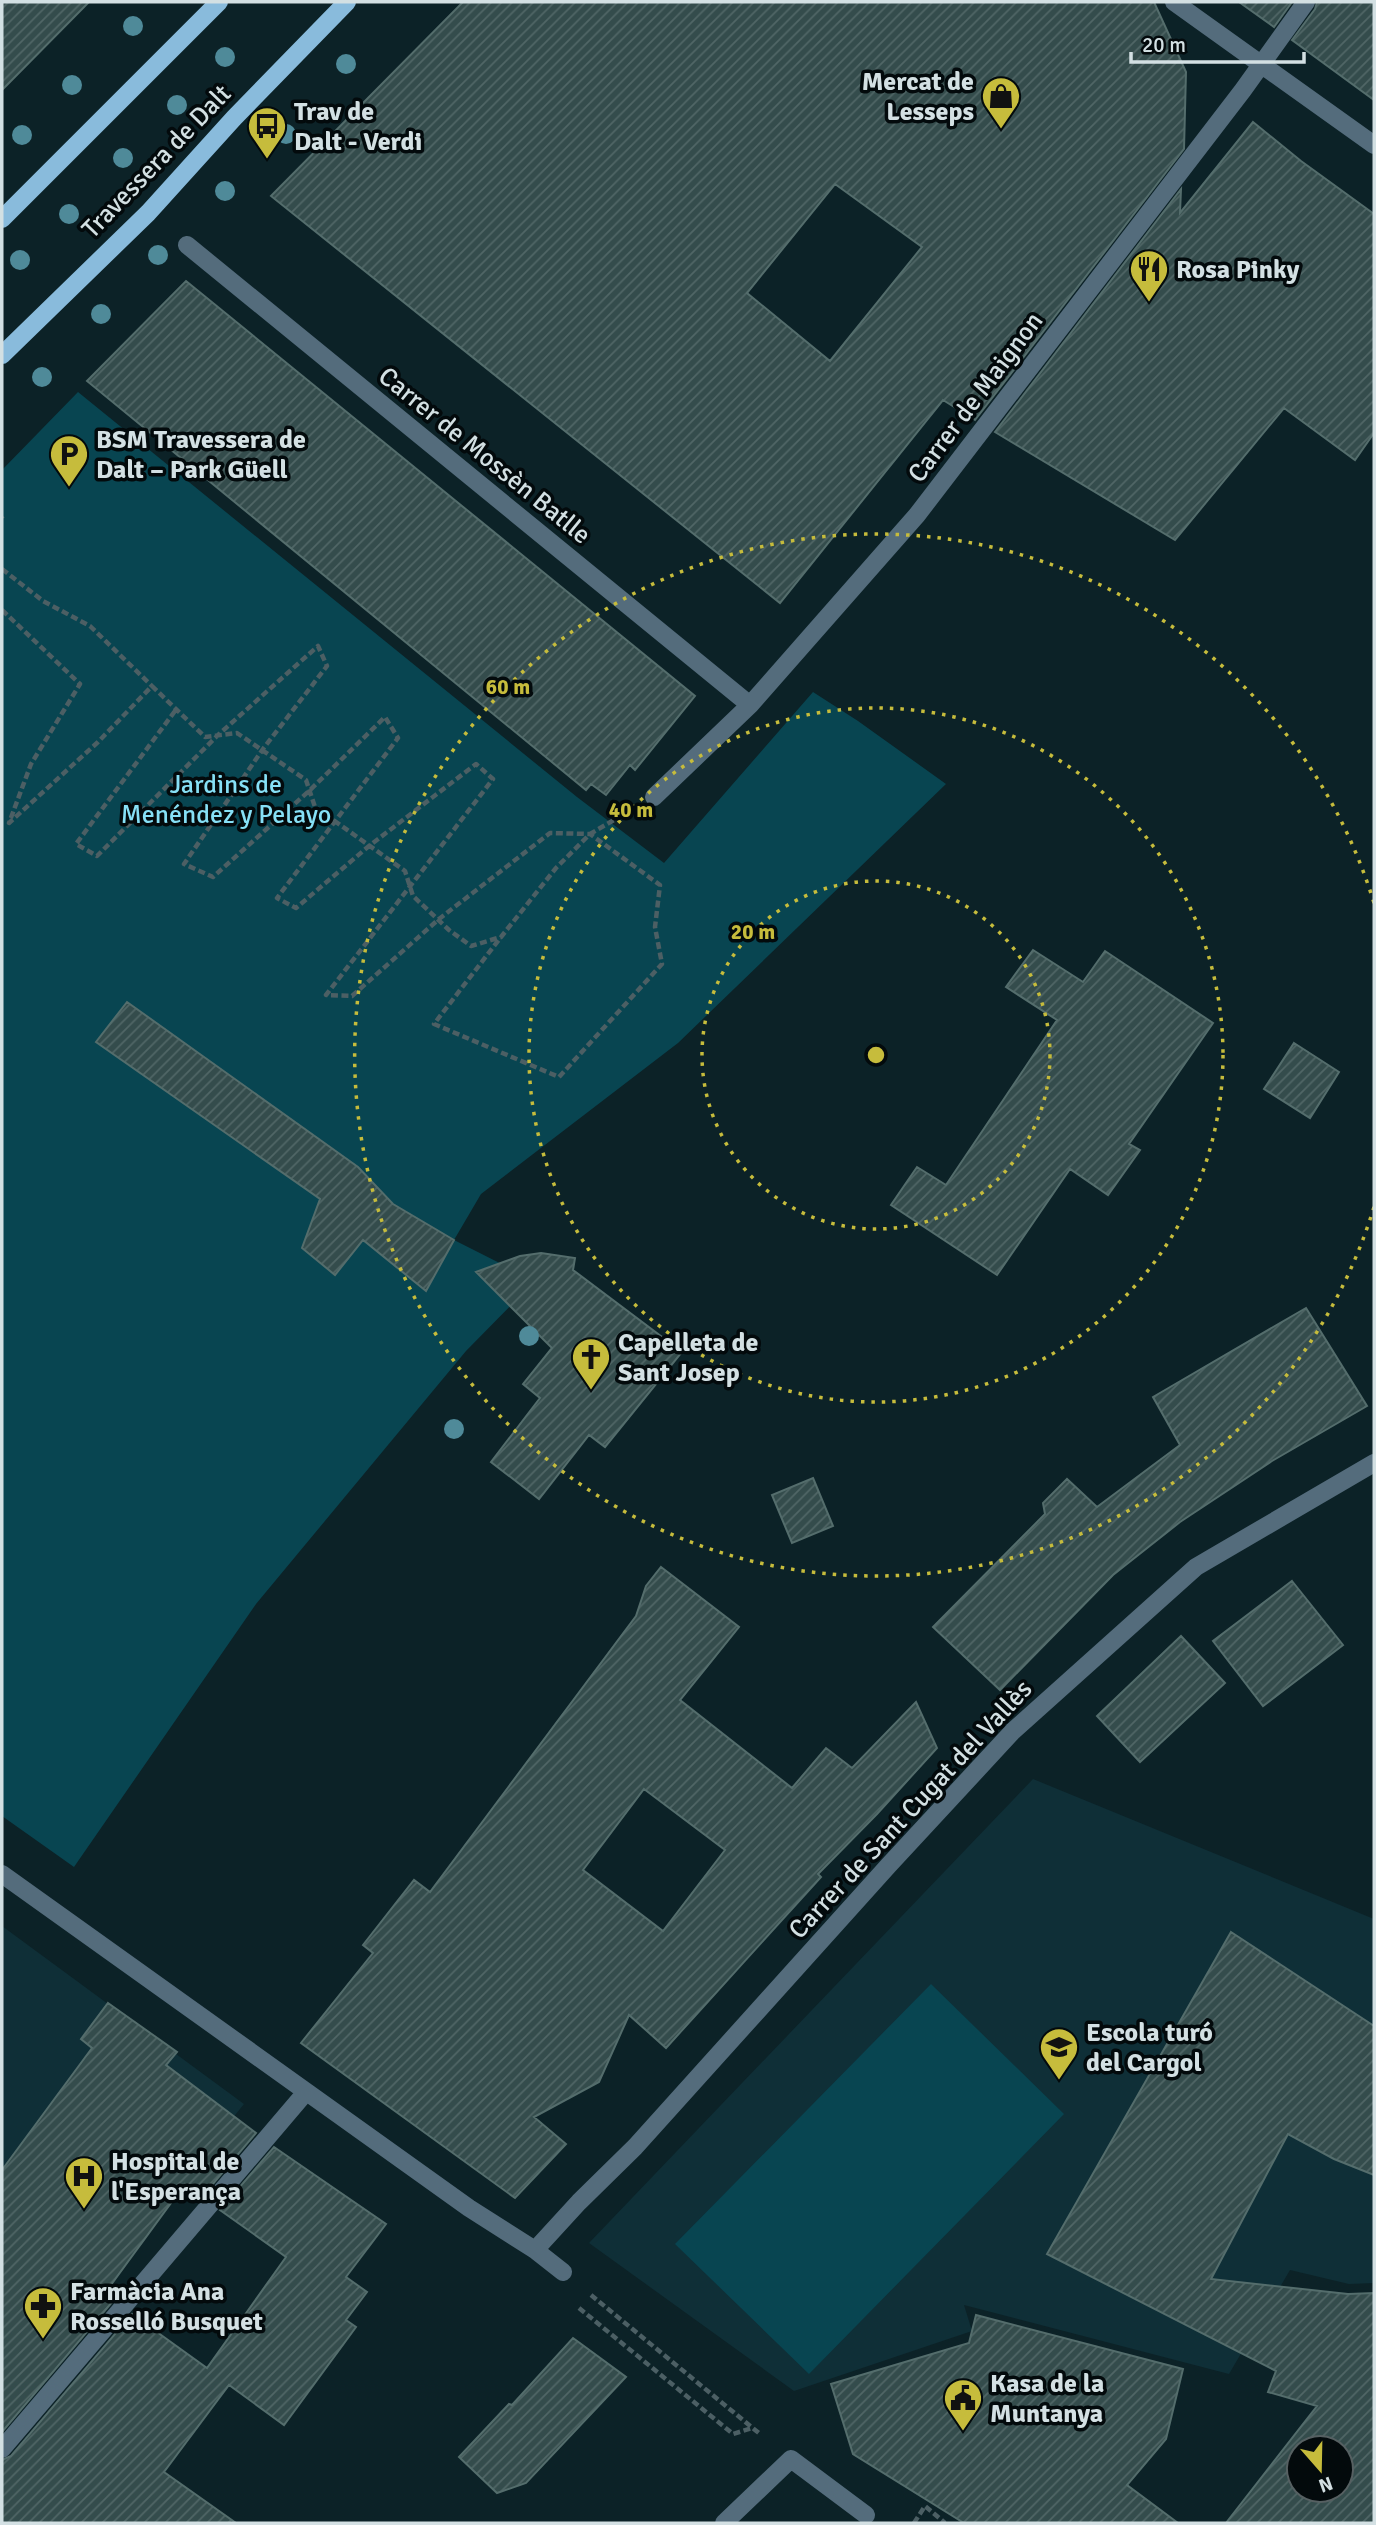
<svg xmlns="http://www.w3.org/2000/svg" width="1376" height="2525" font-family="Signika,sans-serif">
<defs>
<pattern id="building-hatch" width="6" height="6" patternUnits="userSpaceOnUse" patternTransform="scale(1.75)"><rect width="6" height="6" fill="#344c4c"/><path d="M-1 1l2-2M0 6l6-6M5 7l2-2" fill="none" stroke="#506666"/></pattern>
</defs>
<rect width="100%" height="100%" fill="#0c2227"/>
<path fill="#0f2f37" d="M1033,1779L1374,1919V2283L1349,2284L1290,2270L1229,2374L964,2305L972,2331L794,2391L589,2243Z
M2,1926L244,2104L2,2404Z"/>
<path fill="#084551" d="M78,392L577,797L664,863L813,692L858,721L946,784L678,1043L481,1194L454,1240L535,1281L466,1351L256,1604L74,1867L2,1816V470Z
M931,1984L1064,2114L809,2374L675,2244Z"/>
<path fill="url(#building-hatch)" stroke="#546d6c" stroke-width="2" fill-rule="evenodd" d="M2,2H89L2,90Z
M463,2H1154L1186,72L1184,149L975,420L943,400L780,603L271,196ZM835,184L922,247L830,361L747,293Z
M1239,2H1292L1274,27Z
M1317,2H1374V100L1292,40L1315,9Z
M1253,122L1301,161L1374,214V433L1355,460L1284,408L1175,540L995,432L1181,189L1180,213Z
M186,281L695,696L635,770L630,765L606,795L591,784L586,790L87,381Z
M1033,950L1083,982L1105,951L1213,1023L1129,1144L1140,1150L1108,1195L1070,1169L997,1275L891,1205L917,1167L946,1185L1057,1020L1006,987Z
M127,1002L358,1167L393,1204L454,1240L426,1291L363,1240L335,1275L302,1248L320,1199L96,1042Z
M1294,1043L1339,1072L1310,1118L1264,1089Z
M541,1253L575,1258L573,1270L682,1352L605,1447L589,1435L539,1499L491,1462L540,1398L523,1384L552,1348L476,1272L520,1256Z
M1306,1308L1367,1406L1272,1461L1180,1522L1113,1575L1000,1690L933,1627L1045,1514L1043,1503L1067,1479L1097,1507L1180,1445L1153,1397Z
M813,1478L833,1526L792,1543L772,1495Z
M661,1567L739,1627L680,1700L792,1788L826,1748L852,1768L916,1702L937,1748L877,1814L818,1874L821,1877L666,2048L629,2015L599,2082L534,2117L566,2144L515,2198L301,2043L373,1953L363,1945L414,1880L430,1892L636,1616L646,1586ZM644,1789L725,1850L663,1931L583,1870Z
M1292,1581L1343,1645L1263,1706L1213,1641Z
M1181,1636L1225,1683L1140,1762L1097,1716Z
M1231,1932L1374,2026V2175L1334,2159L1288,2134L1211,2279L1348,2294L1374,2293V2523H1226L1317,2406L1268,2392L1276,2371L1047,2254ZM1299,2448H1341V2490H1299Z
M108,2003L177,2052L166,2065L256,2133L202,2197L185,2184L105,2293L114,2300L2,2432V2170L92,2048L81,2039Z
M274,2147L386,2224L346,2277L367,2292L346,2320L356,2327L284,2425L229,2385L164,2472L236,2523H2V2460L11,2456L132,2314L207,2368L286,2257L220,2210Z
M976,2315L1183,2369L1166,2439L1127,2485L1178,2523H964L853,2454L831,2384L969,2343Z
M573,2338L626,2377L526,2483L497,2493L459,2457L509,2404L512,2405Z"/>
<g fill="none" stroke-linecap="round" stroke-linejoin="round">
<path stroke="#4c5f64" stroke-width="4.5" stroke-dasharray="7 3.5" stroke-linecap="butt" d="M2,517L3,516
M2,569L43,601L90,626L152,686
M2,610L80,684L31,764L9,823L98,742L152,686L205,737L237,733L306,780L315,807L405,871L413,896L449,930L471,946L501,937L556,868L590,834L619,817
M175,711L76,844L97,856L218,735L318,646L327,666L263,749L184,864L213,877L309,791L385,717L398,738L277,898L296,908L369,846L476,764L493,779L326,995L352,996L439,919L550,833L590,834L660,885L655,927L662,964L559,1077L434,1024L501,937
M591,2295L760,2434
M579,2308L733,2434L752,2428
M914,2523L925,2506L945,2523"/>
<path stroke="#546c7c" stroke-width="18" d="M1174,2L1374,145
M187,245L750,705
M654,797L750,705L917,515L1243,90L1306,2
M2,1874L469,2208L535,2250L563,2272
M535,2250L579,2202L635,2147L888,1866L1013,1731L1196,1567L1374,1463
M2,2449L306,2092
M724,2523L791,2459L866,2515"/>
<path stroke="#89bbdc" stroke-width="18" d="M2,219L219,2
M2,355L148,213L234,118L347,2"/>
</g>
<g fill="#4f8a99">
<circle cx="133" cy="26" r="10"/>
<circle cx="225" cy="57" r="10"/>
<circle cx="346" cy="64" r="10"/>
<circle cx="72" cy="85" r="10"/>
<circle cx="177" cy="105" r="10"/>
<circle cx="286" cy="134" r="10"/>
<circle cx="22" cy="135" r="10"/>
<circle cx="123" cy="158" r="10"/>
<circle cx="225" cy="191" r="10"/>
<circle cx="69" cy="214" r="10"/>
<circle cx="158" cy="255" r="10"/>
<circle cx="20" cy="260" r="10"/>
<circle cx="101" cy="314" r="10"/>
<circle cx="42" cy="377" r="10"/>
<circle cx="529" cy="1336" r="10"/>
<circle cx="454" cy="1429" r="10"/>
</g>
<g fill="none" stroke="#c6bc3c" stroke-width="3.5" stroke-dasharray="3.5 7">
<circle cx="876" cy="1055" r="174"/>
<circle cx="876" cy="1055" r="347"/>
<path d="M1374 1207A521 521 0 1 1 1374 903"/>
</g>
<defs>
<g id="shop-pin" transform="scale(2.0125)"><path d="M0 17L-7.5 6A9.5 9.5 0 1 1 7.5 6Z" fill="#c6bc3c" stroke="#030a0c"/><path d="M-5-2.5h2.3a2.7 3.5 0 0 1 5.4 0H5L5.5 6h-11ZM-1.5-2.5h3a1.5 2.3 0 0 0-3 0Z" fill="#111"/></g>
<g id="bus-pin" transform="scale(2.0125)"><path d="M0 17L-7.5 6A9.5 9.5 0 1 1 7.5 6Z" fill="#c6bc3c" stroke="#030a0c"/><path d="M-5-6H5V4H4V6H2V4H-2V6H-4V4H-5ZM-3.5-4V0h7V-4ZM-3.5 1.2v1.5H-2V1.2ZM2 1.2v1.5H3.5V1.2Z" fill="#111"/></g>
<g id="restaurant-pin" transform="scale(2.0125)"><path d="M0 17L-7.5 6A9.5 9.5 0 1 1 7.5 6Z" fill="#c6bc3c" stroke="#030a0c"/><path d="M-5-6h1v4h1v-4h1v4h1v-4h1v5L-1.5 .5V6h-2V.5L-5-1ZM5-6V6H3V1.5H1.5Q1.5-4 5-6Z" fill="#111"/></g>
<g id="parking-pin" transform="scale(2.0125)"><path d="M0 17L-7.5 6A9.5 9.5 0 1 1 7.5 6Z" fill="#c6bc3c" stroke="#030a0c"/><path d="M-3.5-5.5H1a3.5 3.5 0 0 1 0 7H-1V5.5H-3.5ZM-1-3.4V-.6H.8a1.4 1.4 0 0 0 0-2.8Z" fill="#111"/></g>
<g id="church-pin" transform="scale(2.0125)"><path d="M0 17L-7.5 6A9.5 9.5 0 1 1 7.5 6Z" fill="#c6bc3c" stroke="#030a0c"/><path d="M-1.2-6h2.4v3.5h3.3v2.4h-3.3V6h-2.4V-.1h-3.3v-2.4h3.3Z" fill="#111"/></g>
<g id="school-pin" transform="scale(2.0125)"><path d="M0 17L-7.5 6A9.5 9.5 0 1 1 7.5 6Z" fill="#c6bc3c" stroke="#030a0c"/><path d="M0-5L7-2L0 1L-7-2ZM-4 1L0 2.5L4 1V4Q0 6-4 4Z" fill="#111"/></g>
<g id="hospital-pin" transform="scale(2.0125)"><path d="M0 17L-7.5 6A9.5 9.5 0 1 1 7.5 6Z" fill="#c6bc3c" stroke="#030a0c"/><path d="M-5-5h3v3.5h4V-5h3V5h-3V1.5h-4V5h-3Z" fill="#111"/></g>
<g id="pharmacy-pin" transform="scale(2.0125)"><path d="M0 17L-7.5 6A9.5 9.5 0 1 1 7.5 6Z" fill="#c6bc3c" stroke="#030a0c"/><path d="M-2-6h4v4h4v4h-4v4h-4v-4h-4v-4h4Z" fill="#111"/></g>
<g id="civic-pin" transform="scale(2.0125)"><path d="M0 17L-7.5 6A9.5 9.5 0 1 1 7.5 6Z" fill="#c6bc3c" stroke="#030a0c"/><path d="M-.6-6.5H3V-4.5H.6V-3L4-1V1h2V6H-6V1h2V-1L-.6-3ZM-1.2 2.5V6h2.4V2.5Z" fill="#111"/></g>
</defs>
<g fill-rule="evenodd">
<use href="#shop-pin" x="1001" y="96"/>
<use href="#bus-pin" x="267" y="126"/>
<use href="#restaurant-pin" x="1149" y="269"/>
<use href="#parking-pin" x="69" y="454"/>
<use href="#church-pin" x="591" y="1357"/>
<use href="#school-pin" x="1059" y="2047"/>
<use href="#hospital-pin" x="84" y="2176"/>
<use href="#pharmacy-pin" x="43" y="2306"/>
<use href="#civic-pin" x="963" y="2398"/>
</g>
<g text-anchor="middle" stroke-width="7" stroke-linejoin="round" paint-order="stroke">
<g font-size="26" font-weight="bold" fill="#d3e0e3" stroke="#030a0c" text-anchor="start">
<text x="974" y="90" text-anchor="end">Mercat de<tspan x="974" dy="30">Lesseps</tspan></text>
<text x="294" y="120">Trav de<tspan x="294" dy="30">Dalt - Verdi</tspan></text>
<text x="1176" y="278">Rosa Pinky</text>
<text x="96" y="448">BSM Travessera de<tspan x="96" dy="30">Dalt – Park Güell</tspan></text>
<text x="618" y="1351">Capelleta de<tspan x="618" dy="30">Sant Josep</tspan></text>
<text x="1086" y="2041">Escola turó<tspan x="1086" dy="30">del Cargol</tspan></text>
<text x="111" y="2170">Hospital de<tspan x="111" dy="30">l'Esperança</tspan></text>
<text x="70" y="2300">Farmàcia Ana<tspan x="70" dy="30">Rosselló Busquet</tspan></text>
<text x="990" y="2392">Kasa de la<tspan x="990" dy="30">Muntanya</tspan></text>
</g>
<g font-size="26" fill="#d3e0e3" stroke="#030a0c">
<text transform="translate(156 161) rotate(-46)" y="9">Travessera de Dalt</text>
<text transform="translate(975 397) rotate(-53)" y="9">Carrer de Maignon</text>
<text transform="translate(485 455) rotate(39)" y="9">Carrer de Mossèn Batlle</text>
<text transform="translate(910 1809) rotate(-47)" y="9">Carrer de Sant Cugat del Vallès</text>
</g>
<g font-size="26" fill="#86e0f6" stroke="#030a0c">
<text x="226" y="793">Jardins de<tspan x="226" dy="30">Menéndez y Pelayo</tspan></text>
</g>
</g>
<circle cx="876" cy="1055" r="10" fill="#c6bc3c" stroke="#030a0c" stroke-width="3.5"/>
<g font-size="21" text-anchor="middle" font-weight="bold" fill="#c6bc3c" stroke="#030a0c" stroke-width="7" stroke-linejoin="round" paint-order="stroke">
<text x="508" y="694">60 m</text>
<text x="631" y="817">40 m</text>
<text x="753" y="939">20 m</text>
</g>
<rect width="1376" height="2525" fill="none" stroke="#d3e0e3" stroke-width="7"/>
<g transform="translate(1320 2469) rotate(160)"><circle r="33" fill="#030a0c" stroke="#566062" stroke-width="2"/>
<path d="M0-5L12 26L0 18L-12 26Z" fill="#c6bc3c"/>
<text y="-10" font-size="19" font-weight="bold" text-anchor="middle" fill="#d3e0e3">N</text>
</g>
<path d="M1131 52v10h173v-10" fill="none" stroke="#d3e0e3" stroke-width="3.5"/>
<text x="1142" y="52" font-size="21" fill="#d3e0e3" stroke="#030a0c" stroke-width="5" paint-order="stroke">20 m</text>
</svg>
